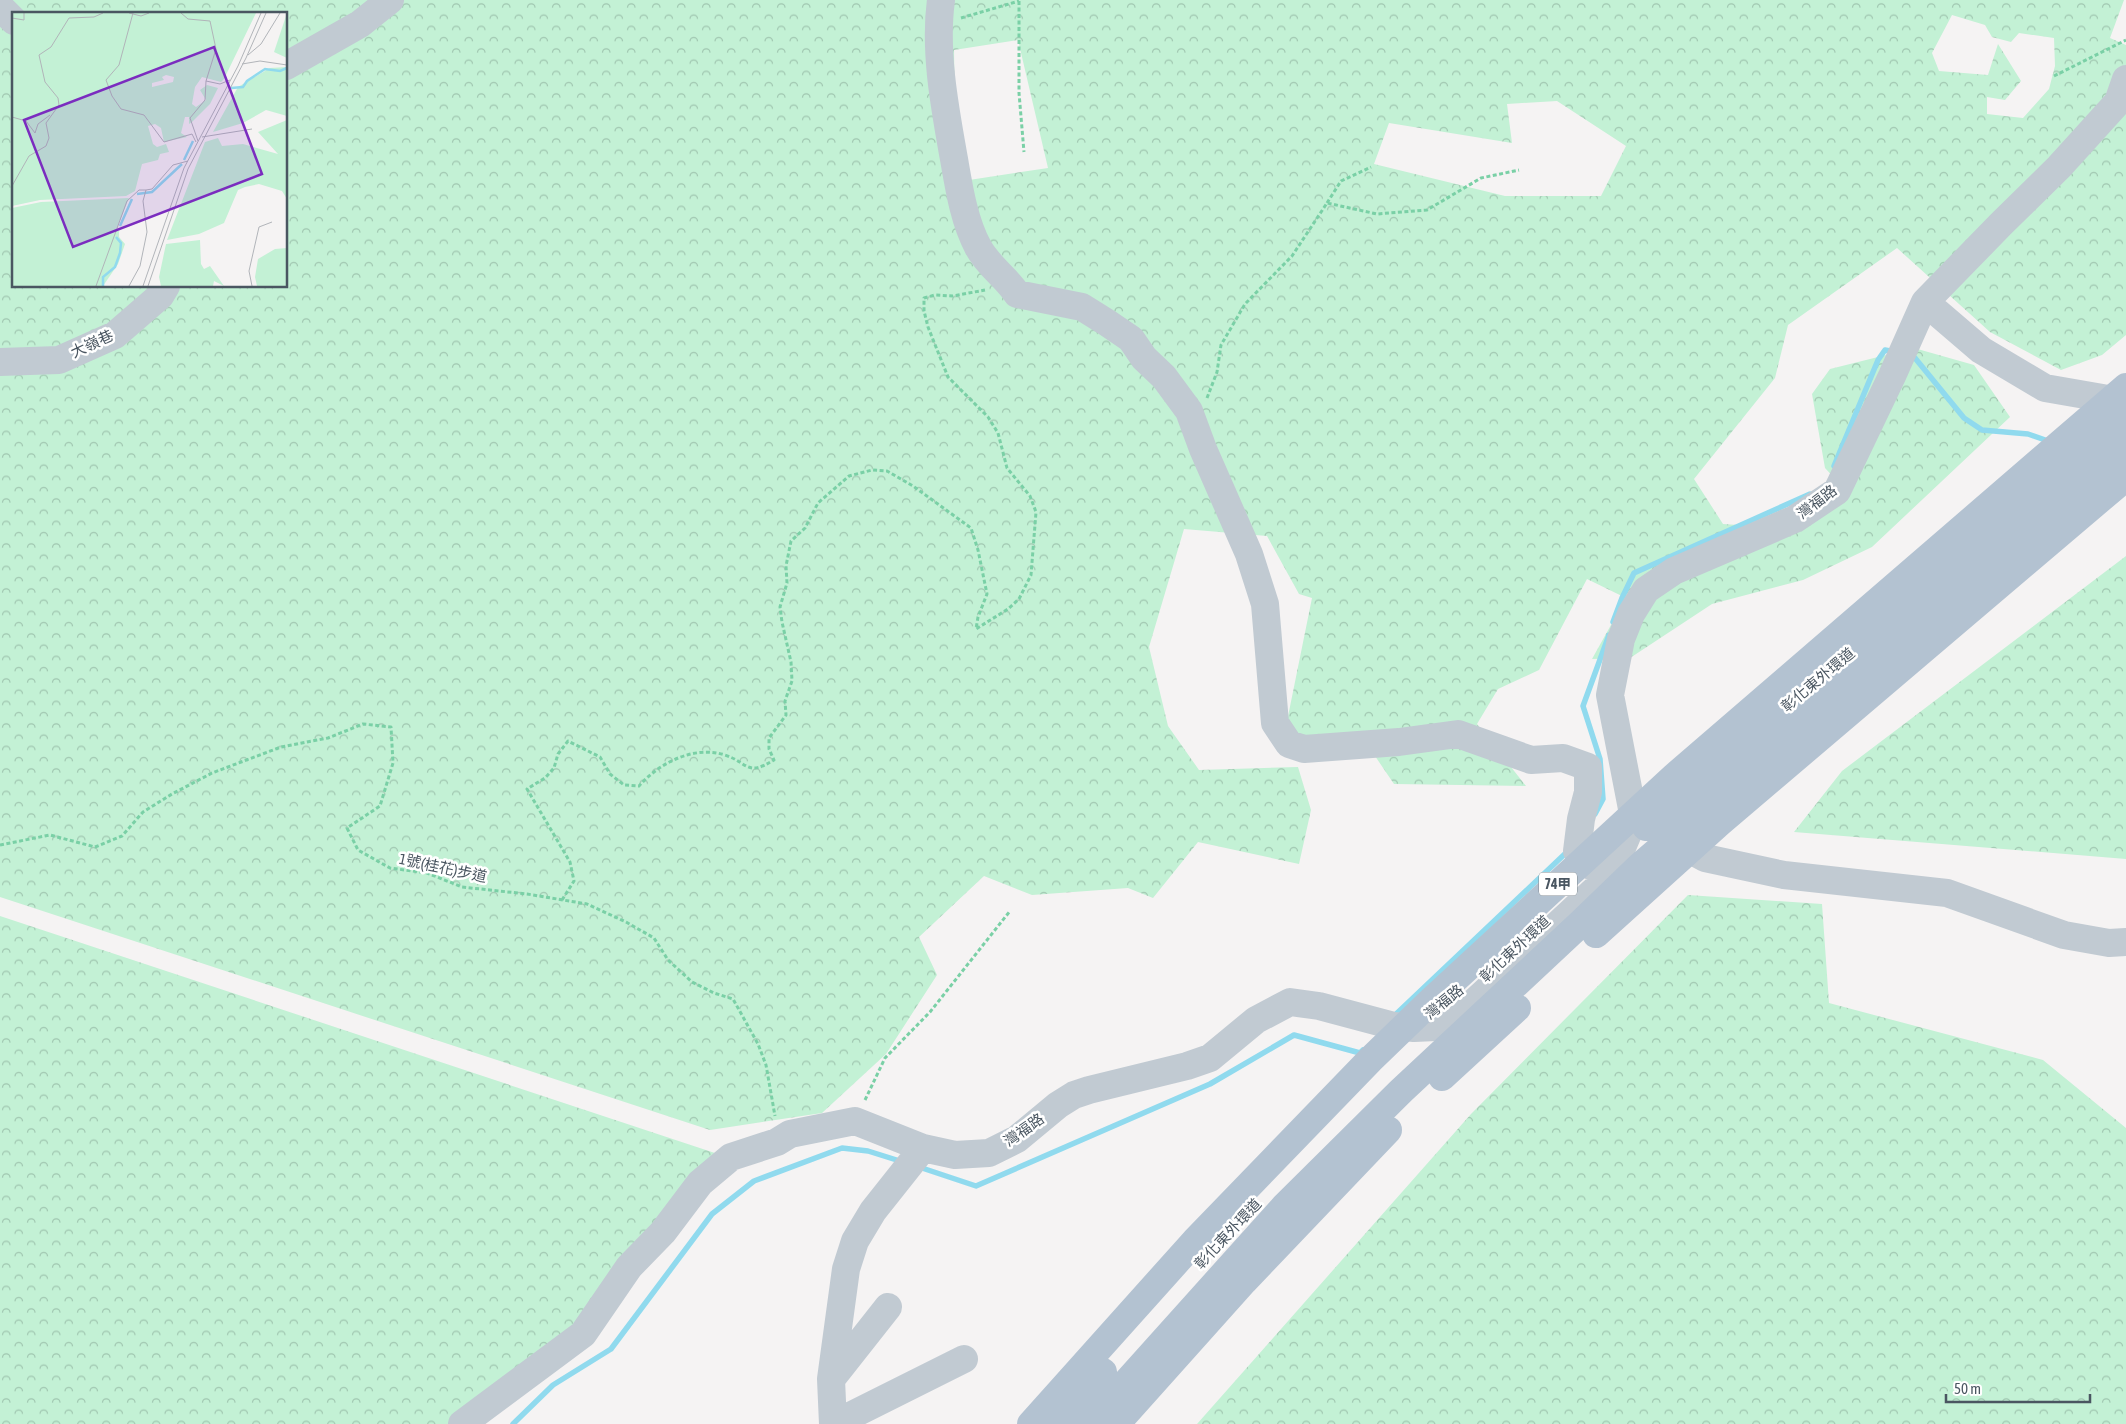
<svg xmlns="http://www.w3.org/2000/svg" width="2126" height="1424" font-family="'Asap Condensed','Noto Sans TC',sans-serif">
<defs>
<pattern id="forest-crowns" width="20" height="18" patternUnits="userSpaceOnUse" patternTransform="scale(1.25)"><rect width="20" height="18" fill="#c3f1d5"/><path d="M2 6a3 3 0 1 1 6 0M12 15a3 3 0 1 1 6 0" fill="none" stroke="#a0c6b0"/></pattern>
</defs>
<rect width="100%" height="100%" fill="#f5f3f3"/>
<path fill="url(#forest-crowns)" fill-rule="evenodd" d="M0,0H2126H2124L2110,38L2126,45V335L2102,355L2061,370L1990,332L1897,248L1788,325L1775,378L1694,479L1723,524L1801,529L1849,494L1825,468L1812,394L1830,369L1914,348L1974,365L2010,417L1872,547L1803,580L1712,604L1630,658L1592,659L1626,598L1587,579L1539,670L1498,689L1477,724L1526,786L1394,784L1375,756L1283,741L1312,598L1299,594L1267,536L1184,529L1149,647L1168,726L1199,770L1298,767L1311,810L1299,864L1198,842L1153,898L1128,888L1032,895L984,876L919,937L937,975L886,1054L822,1113L710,1130L0,897ZM14,14H286V286H14ZM1952,15L1985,25L1992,37L2011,42L2019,33L2054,38L2055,66L2049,89L2023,118L1987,114V97L2005,100L2021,81L1998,44L1988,75L1939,71L1932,53ZM1018,40L1048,168L956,182L954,50ZM1557,101L1626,146L1601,196H1505L1374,164L1389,123L1512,143L1507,104Z
M2126,556V859L1794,832L1842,771Z
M1688,895L1822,904L1829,1003L2043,1060L2126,1128V1424H1197L1471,1114Z
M0,916L733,1159L481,1421L486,1424H0Z"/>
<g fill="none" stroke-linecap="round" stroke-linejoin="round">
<path stroke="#90daee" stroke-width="5.5" d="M1909,356L1915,358L1964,418L1982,430L2028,434L2051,442
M1834,466L1878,360L1885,350L1895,352
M1613,622L1622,598L1634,573L1810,494
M1595,814L1603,799L1600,759L1583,706L1609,635
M1393,1017L1569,850
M919,1167L976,1186L1210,1084L1294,1035L1360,1053L1363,1050
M513,1424L553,1385L611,1349L712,1214L754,1181L842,1148L868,1151L903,1162"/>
<path stroke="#7ad0a6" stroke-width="3" stroke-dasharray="4 2.5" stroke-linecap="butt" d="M1019,1V93L1024,152
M961,18L1019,1
M2054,76L2126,40
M1327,203L1341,181L1371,167
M1207,398L1217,372L1221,345L1245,304L1292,256L1327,203L1377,214L1427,210L1481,178L1519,170
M0,845L50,835L95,847L122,836L143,812L172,794L212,773L281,747L328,738L363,724L391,727L393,763L380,806L347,828L358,850L390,868L427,873L462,887L527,894L587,904L626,922L654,938L668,960L692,982L714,993L733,999L758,1044L766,1065L775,1116
M562,900L574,881L570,862L527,789L545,778L554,768L558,754L568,741L600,757L610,774L624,785L639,786C659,763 694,745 725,755C749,763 746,777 774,760L769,749V738L786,715L785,701L792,681L791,662L782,622L780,607L787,583L786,566L791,541L805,528L818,503L849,476L872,470L887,471L913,486L971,528L978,550L987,594L978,617L976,629L1008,609L1019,599L1031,575L1036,512L1030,496L1007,468L998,433L988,417L948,377L928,327L924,311V298L935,295L953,296L985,290
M865,1100L885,1058L930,1012L1010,911"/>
<path stroke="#c1cad2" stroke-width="28" d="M941,0C934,51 945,109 954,159C959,188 964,221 978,247C988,266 1006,277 1017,294L1082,307L1106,322L1131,339L1144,358L1164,377L1189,411L1203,449L1249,554L1265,604L1275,723L1289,744L1304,749L1399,742L1458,734L1531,760L1563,758L1588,767V792L1581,819L1577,851L1591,866
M0,7L14,21
M286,66L360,24L390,0
M1925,302L1981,350L2045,388L2114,400L2126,396
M0,362L59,360L115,335L160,296L166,286
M1670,839L1705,858L1784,875L1947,893L2064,935L2109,943L2126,942
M832,1378L888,1307
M462,1424L583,1334L629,1267L663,1232L700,1183L731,1157L777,1142L790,1134L855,1121L923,1148
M833,1424L831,1379L846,1269L855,1241L873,1211L923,1148L955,1155L989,1153L1017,1139L1058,1105L1074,1095L1089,1090L1187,1066L1210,1058L1256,1020L1290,1002L1319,1006L1394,1026L1414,1028L1436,1027L1470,1006L1610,876L1634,819L1610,695L1621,639L1631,614L1646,590L1674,571L1795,519L1837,491L1892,376L1925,302L2001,224L2059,167L2118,102L2126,79
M834,1424L964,1359"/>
<path stroke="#b3c2d1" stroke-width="28" d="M1646,827L2126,417
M1596,934L1719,823L2126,477
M1442,1077L1517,1008
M1031,1424L1195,1241L1370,1060L1430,1002L1675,776L2126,387
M1058,1424L1103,1372
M1089,1424L1284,1207L1401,1091L1580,924L1640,866L2126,449
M1116,1424L1244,1281L1388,1130"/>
</g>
<g text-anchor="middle" stroke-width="5" stroke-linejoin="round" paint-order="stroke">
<rect fill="#fff" stroke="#808990" stroke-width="1" x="1539" y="872.5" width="38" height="23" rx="4"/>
<g font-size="14" font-weight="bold" fill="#4a5661">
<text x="1558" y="889">74甲</text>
</g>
<g font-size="15" fill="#4a5661" stroke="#fff">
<text transform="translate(92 344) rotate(-25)" y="5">大嶺巷</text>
<text transform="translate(1817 502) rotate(-37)" y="5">灣福路</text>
<text transform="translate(1818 680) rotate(-40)" y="5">彰化東外環道</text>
<text transform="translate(443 868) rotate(12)" y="5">1號(桂花)步道</text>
<text transform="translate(1515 949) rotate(-43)" y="5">彰化東外環道</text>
<text transform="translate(1444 1002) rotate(-39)" y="5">灣福路</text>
<text transform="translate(1024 1130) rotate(-35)" y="5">灣福路</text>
<text transform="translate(1228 1234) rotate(-47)" y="5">彰化東外環道</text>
</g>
</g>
<g transform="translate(12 12)">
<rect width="275" height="275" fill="#f5f3f3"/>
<path d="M0,1H244L212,67L209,70L190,65L183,75L180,92L184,95L194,88L188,78L195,73L206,76L198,92L180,110L177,112V105H173L169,121L175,125L152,130L149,116L143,112L136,114L141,132L145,135L154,132L157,140L148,142L146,148L130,152L123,179L114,184L28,188L0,194ZM154,63L162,65L161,70L140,75V71L152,68L150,65ZM275,1V46L262,40ZM275,55V104L254,98L231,111L201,120L226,75L258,56ZM275,108V187L270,179L247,172L233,175L226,178L212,211L187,222L155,228L193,130L206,126L210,134L231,132L266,142L246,120ZM117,186L104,218L107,219V225L113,232L106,252L91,274H0V196L29,190ZM188,228L189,252L192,257L198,254L212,274L202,269L201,274H149L147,265L154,232ZM275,236V274H245L243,265L246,247L263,237Z" fill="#c3f1d5" fill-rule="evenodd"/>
<path fill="none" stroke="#90daee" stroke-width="2.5" d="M219,76L231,75L235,69L253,57L268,59L275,56M172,148L181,129M125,182L140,180L170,152M108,214L120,187M91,274V265L103,255L108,241L109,231L104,225"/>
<path fill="none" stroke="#b1b4b9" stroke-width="1" d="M117,1L129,4L137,1M121,1L107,53L94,68L100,84L109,97L132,103L152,130L180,122L184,130M169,1L176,7L198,9L204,37L194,69L193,88L178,106L186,129M0,6L12,8V1M236,43L249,32L268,1M230,52L248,49L275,53M194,69L208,72L218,68M0,105L14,109L23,121L26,112L38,103M190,125L240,117M0,174L17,144L34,134L37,126L34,111L47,93L46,86L33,70L27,43L39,35L57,6L82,5L91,1M84,274L115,189L127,178H134M117,274L128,254L135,220L131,189L134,178L140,177L161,153L176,149M131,274L172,156L226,54L249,1M136,274L176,157L234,46L254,1M240,274L237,259L247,215L260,210"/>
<path fill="#7b2cbf" fill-opacity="0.15" stroke="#7b2cbf" stroke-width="2.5" d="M202,35L250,162L61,235L12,108Z"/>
<rect width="275" height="275" fill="none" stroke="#4a5661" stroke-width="2.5"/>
</g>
<path d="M1946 1394v8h144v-8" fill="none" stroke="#4a5661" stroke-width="2.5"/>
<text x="1954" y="1394" font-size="15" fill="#4a5661" stroke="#ffffff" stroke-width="4" paint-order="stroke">50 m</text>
</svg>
